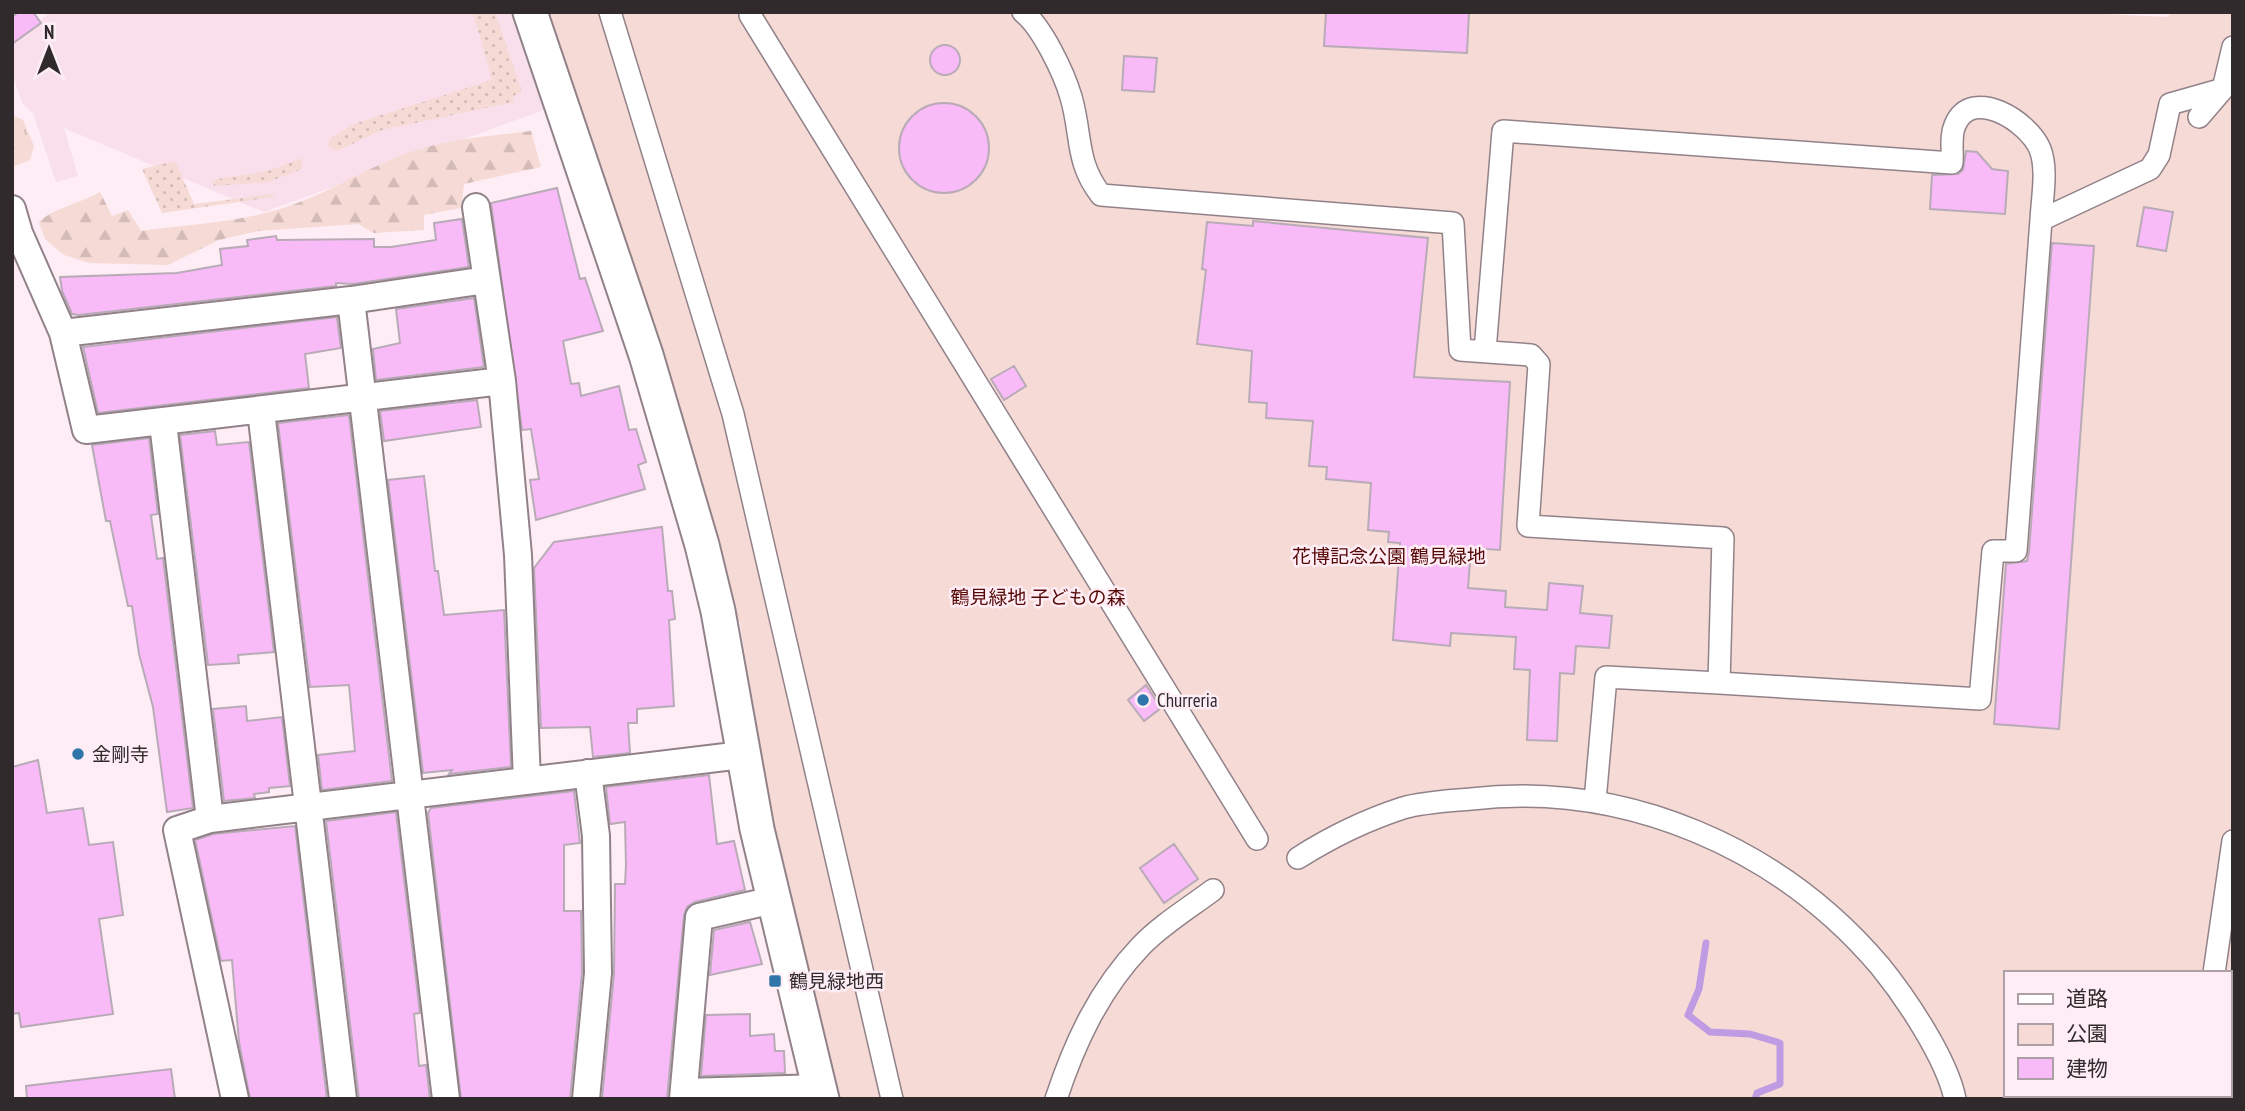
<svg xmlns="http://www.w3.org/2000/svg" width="2245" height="1111" font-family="'PT Sans Narrow','Noto Sans JP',sans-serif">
<defs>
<pattern id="grass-tufts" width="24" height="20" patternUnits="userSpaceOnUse" patternTransform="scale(1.75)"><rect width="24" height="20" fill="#f6dad5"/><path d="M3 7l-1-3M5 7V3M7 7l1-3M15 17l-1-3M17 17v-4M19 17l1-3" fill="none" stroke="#d3bbb7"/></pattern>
<pattern id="forest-firs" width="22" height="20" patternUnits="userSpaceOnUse" patternTransform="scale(1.75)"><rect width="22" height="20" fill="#f6dad5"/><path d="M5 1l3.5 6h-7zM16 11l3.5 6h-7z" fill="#d3bbb7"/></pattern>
<pattern id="garden-dots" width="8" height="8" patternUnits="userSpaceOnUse" patternTransform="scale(1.75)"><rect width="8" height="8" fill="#f6dad5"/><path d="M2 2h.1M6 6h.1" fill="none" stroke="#d3bbb7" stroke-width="1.8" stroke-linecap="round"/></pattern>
</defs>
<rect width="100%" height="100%" fill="#feedf5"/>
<path fill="#f8dfeb" d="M50,12H802L804,15L264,212L64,128L78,176L56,182L33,113L22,103L12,73V46Z"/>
<path fill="url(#grass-tufts)" d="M12,115L23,120L34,146L30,160L12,167Z"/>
<path fill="url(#forest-firs)" d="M531,131L541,167L464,184L461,208L424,215V230L374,233L358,224L258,231L219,240L168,265L89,263L64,255L45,239L39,223C46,211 86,201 100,192L112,216L128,210L141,231C184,225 232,223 273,211C321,198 360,171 405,154C444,139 490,136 531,131Z"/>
<path fill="#f6dad5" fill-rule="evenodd" d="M546,12H2063L2166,17L2175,12H2233V1099H837L770,822L740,622L734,620ZM2005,973H2229V1095H2005Z"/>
<path fill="url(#garden-dots)" d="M473,12H495L522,92L513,96L514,102L382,130L337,151L329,147V140L354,124L492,80Z
M302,158V169L268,182L214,186L212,180L268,171Z
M175,161L194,204L274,194L273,197L162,213L142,169Z"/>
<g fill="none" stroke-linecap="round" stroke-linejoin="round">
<path stroke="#be9be2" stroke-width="7" d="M1706,943L1699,989L1688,1015L1710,1032L1750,1034L1780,1043V1084L1757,1093L1755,1099"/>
</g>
<path fill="#f9bbf7" stroke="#b8abb7" stroke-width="2" d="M19,12H33L41,23L12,44V17Z
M1326,12H1469L1467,53L1324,46Z
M930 60a15 15 0 1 1 30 0a15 15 0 1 1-30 0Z
M1124,56L1157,58L1154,92L1122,90Z
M899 148a45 45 0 1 1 90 0a45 45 0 1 1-90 0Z
M1966,151L1977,152L1992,169L2008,171L2005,214L1930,209L1932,175L1958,174L1963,170Z
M557,188L580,279L585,278L603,331L563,341L571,384L579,383L581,396L619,386L629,430L636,429L646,462L638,465L645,489L536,520L530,480L539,479L536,460L531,429L522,430L491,203Z
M2144,207L2173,212L2166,251L2137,246Z
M462,219L469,267L353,284L336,283V286L79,315L72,314L62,291L60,277L177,273L222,265L220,249L248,246L247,240L276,236L277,240L374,239V247H391L436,240L434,223Z
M1253,221L1428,238L1414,377L1510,382L1500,550L1471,548L1468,588L1506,591L1505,607L1547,610L1549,583L1583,586L1580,613L1612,616L1609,648L1576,646L1574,674L1560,673L1557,741L1527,740L1530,670L1514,669L1516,637L1451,633L1450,646L1393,640L1400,543L1388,542L1389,532L1368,530L1371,483L1326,479L1327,467L1309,466L1313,421L1266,418L1267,403L1249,402L1252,351L1197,344L1206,270L1202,269L1207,222L1253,226Z
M2052,243L2094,246L2059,729L1994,724L2006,564L2027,561L2029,552Z
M474,298L484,367L376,380L373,349L400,343L396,309Z
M337,317L341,348L305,354L309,388L98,413L83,347Z
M1014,366L1026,386L1004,400L991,379Z
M477,400L481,427L384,441L380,411Z
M349,415L392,781L322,790L318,755L355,751L349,685L310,687L278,423Z
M215,431L217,445L249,442L274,652L238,655L239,663L208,665L180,435Z
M149,438L158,514L151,515L157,559L163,558L193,808L167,812L153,707L139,654L132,606H128L110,521H106L92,445Z
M424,476L435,571H438L444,615L504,610L511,767L449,774L452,770L423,773L388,480Z
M662,527L668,591H672L675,619L669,620L674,706L637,709V723H628L630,753L593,757L590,727L541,728L534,568L554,542Z
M1146,685L1161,708L1144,721L1128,700Z
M246,706L247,721L282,717L290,786L269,788V792L254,794L255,798L224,801L213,709Z
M38,760L47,813L83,808L89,845L113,842L123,915L99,919L113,1014L21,1027L19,1013L12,1014V767Z
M709,775L717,844L734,841L745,890L695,902L687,907L684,915L667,1099H602L614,974L615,884H625L626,865L625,822L610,824L606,787Z
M574,791L580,843L564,845V911H581L582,972L570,1099H461L428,813L431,808Z
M396,812L420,1013L414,1014L419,1066L426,1065L430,1099H359L326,821Z
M295,826L327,1099H250L239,1042L232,960L221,961L195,840L213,834Z
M1174,844L1198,879L1164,903L1140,868Z
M750,922L762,964L710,975L714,930Z
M750,1014V1036L774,1034L775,1051H784L785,1073L701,1076L706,1015Z
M171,1069L175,1099H27L26,1086Z"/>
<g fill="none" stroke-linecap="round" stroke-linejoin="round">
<g stroke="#918289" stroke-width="24">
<path id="pedestrian" d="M610,12L733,414L892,1099
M1023,12C1042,27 1064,73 1071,97C1082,134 1075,162 1101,195L1453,223L1460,350L1531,355L1539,364L1528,526L1723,538L1719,683L1980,699L1993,551H2016L2041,220L2150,169L2159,155L2170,104L2223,89
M750,15L1257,839
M2199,117L2223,89L2233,47
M1485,351L1503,131L1952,163C1953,151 1950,136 1955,125C1972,85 2029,122 2040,149C2048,170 2042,198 2041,220
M1595,801L1606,677L1719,683
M1298,858C1331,837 1366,820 1403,808C1424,802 1449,801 1471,799C1626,781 1780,848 1880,966C1906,998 1947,1059 1955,1099
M2214,973L2233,841
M1056,1099C1075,1042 1099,990 1141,946C1161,925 1189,908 1213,890
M2182,1099L2184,1095"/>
</g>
<g stroke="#918289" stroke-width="30">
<path id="minor" d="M476,207L502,381L518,555L527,781
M12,209L19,233L63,333L86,430L502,381
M351,300L446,1099
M63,333L351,300L486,280
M261,411L343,1099
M163,423L210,819
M684,1092L820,1088
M235,1099L177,830L210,819L742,755
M586,1099L598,973L596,836L588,773
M683,1099L699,917L773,900"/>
</g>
<g stroke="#918289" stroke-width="37">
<path id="tertiary" d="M530,12L646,355L702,545L718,611L757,829L822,1099"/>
</g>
<use href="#pedestrian" stroke="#fff" stroke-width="21"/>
<use href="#minor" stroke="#fff" stroke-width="26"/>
<use href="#tertiary" stroke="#fff" stroke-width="33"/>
</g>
<g fill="#3075aa" stroke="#feedf5" stroke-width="2.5">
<circle cx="1143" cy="700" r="7"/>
<circle cx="78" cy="754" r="7"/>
<rect x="768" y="974" width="14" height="14" rx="3.5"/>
</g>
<g text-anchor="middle" stroke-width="5" stroke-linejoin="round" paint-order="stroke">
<g font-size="19" fill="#550805" stroke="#feedf5">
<text x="1389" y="563">花博記念公園 鶴見緑地</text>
<text x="1038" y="604">鶴見緑地 子どもの森</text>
</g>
<g font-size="19" fill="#302a2d" stroke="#feedf5" text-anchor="start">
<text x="1157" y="707">Churreria</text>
<text x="92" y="761">金剛寺</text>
<text x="789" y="988">鶴見緑地西</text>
</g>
</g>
<rect width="2245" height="1111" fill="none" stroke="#302a2d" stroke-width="28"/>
<rect x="2004" y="971" width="228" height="126" fill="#feedf5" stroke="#ac9fa5" stroke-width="2"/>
<rect x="2018" y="994" width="35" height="10" fill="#ffffff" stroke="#ac9fa5" stroke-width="2"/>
<text x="2066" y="1006" font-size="21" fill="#302a2d">道路</text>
<rect x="2018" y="1024" width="35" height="21" fill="#f6dad5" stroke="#ac9fa5" stroke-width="2"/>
<text x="2066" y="1041" font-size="21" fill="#302a2d">公園</text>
<rect x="2018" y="1058" width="35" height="21" fill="#f9bbf7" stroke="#ac9fa5" stroke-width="2"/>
<text x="2066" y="1076" font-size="21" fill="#302a2d">建物</text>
<g transform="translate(49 49)" stroke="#feedf5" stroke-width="5" paint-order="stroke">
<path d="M0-5L12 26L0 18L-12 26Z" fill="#302a2d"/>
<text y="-10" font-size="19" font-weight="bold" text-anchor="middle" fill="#302a2d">N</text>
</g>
</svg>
